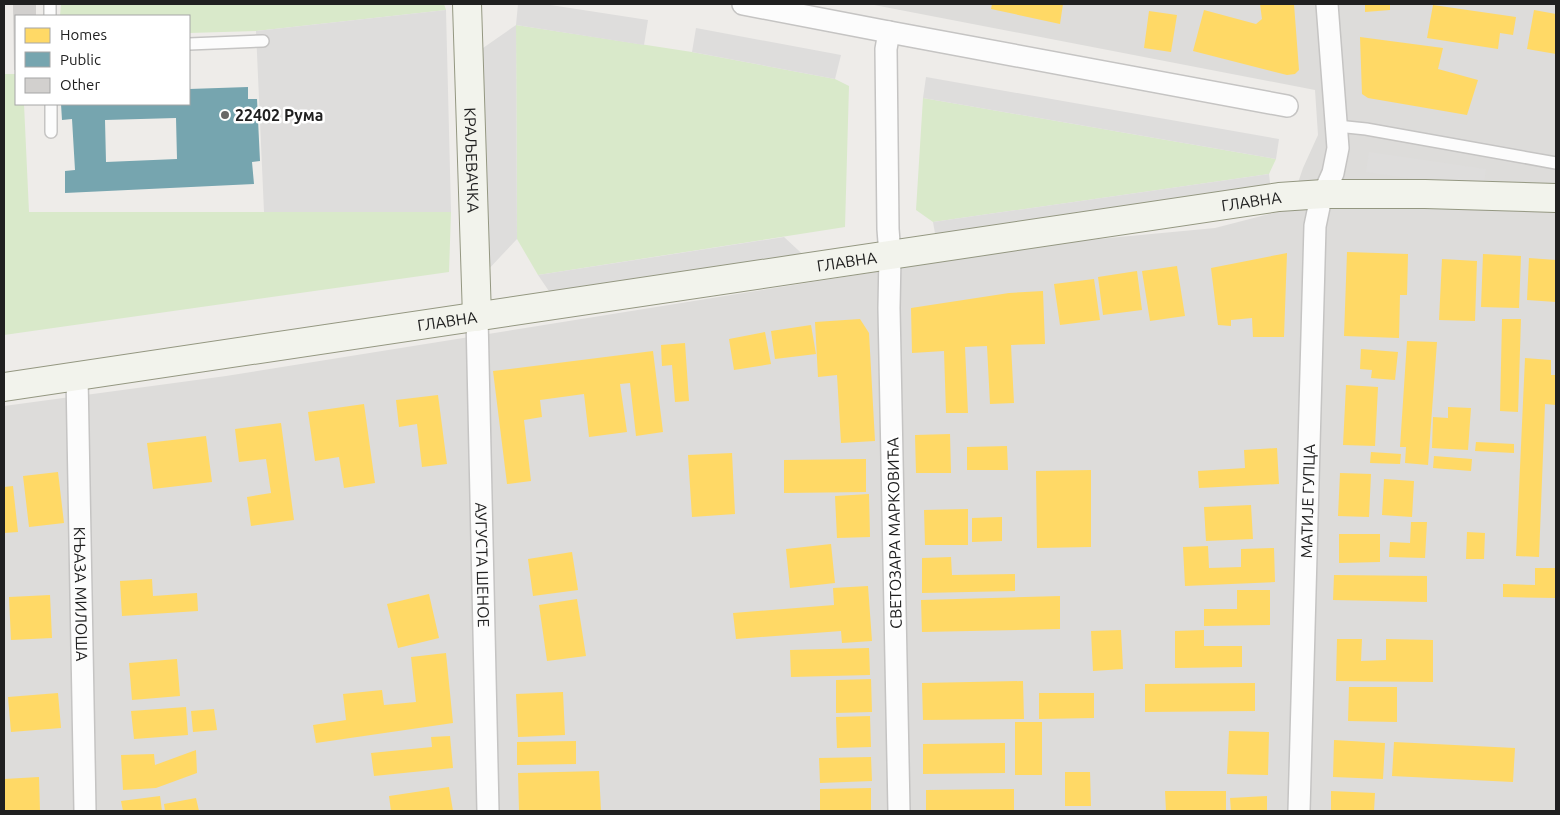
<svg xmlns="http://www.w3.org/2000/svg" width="1560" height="815" font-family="Ubuntu,sans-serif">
<rect width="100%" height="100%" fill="#eeece9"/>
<path fill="#dddcda" d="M869,4H1556V811H4V406L226,376L1056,243L1215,228L1289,209L1303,168L1318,135L1315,90Z"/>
<path fill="#d9e9ca" d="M61,4H444L446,10L256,31L189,33V16H60Z
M516,25L692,52L835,79L849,86L845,227L538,275L517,239Z
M4,74H16V104H24L29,212H451L449,272L4,335Z
M923,98L1276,159L1269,174L933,222L916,210Z"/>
<path fill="#dedddc" d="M518,4H544L648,20L644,45L516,25L517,239L485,273L483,48L516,25Z
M446,10L451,212H264L256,31Z
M696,28L841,55L835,79L692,52Z
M926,77L1279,139L1276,159L923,98Z
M1369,152L1486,169L1483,189L1366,172Z
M1269,174L1271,192L936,239L933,222Z
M784,237L811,262L555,300L538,275Z"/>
<path fill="#ffd966" d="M992,4H1063L1060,24L991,9Z
M1260,4H1294L1299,70L1295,74L1287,75L1193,51L1204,10L1256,24L1262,19Z
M1365,4H1390V10L1365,12Z
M1433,5L1516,17L1513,35L1500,33L1498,49L1427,38Z
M1534,10L1556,14V54L1527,49Z
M1149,11L1177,15L1171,52L1144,48Z
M1360,37L1443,48L1438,69L1478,80L1467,115L1368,98L1362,94Z
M1347,252L1408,254L1407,295H1400L1399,338L1344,336Z
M1287,253L1284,337H1253L1252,318L1231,320V326L1218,325L1211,268Z
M1483,254L1521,256L1519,308L1481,307Z
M1529,258L1556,260V302L1527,300Z
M1442,259L1477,261L1475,321L1439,320Z
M1177,266L1185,316L1150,321L1142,271Z
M1137,271L1142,310L1103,315L1098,277Z
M1094,279L1100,320L1060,325L1054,284Z
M1043,291L1045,344L1011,345L1014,403L990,404L987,346L965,347L968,413H946L944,351L912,353L911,308L1009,293Z
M860,319L869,333L875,441L841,443L837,375L818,377L815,322Z
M1502,319H1521L1518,412L1500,411Z
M811,325L816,354L775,359L771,331Z
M765,332L771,364L734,370L729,339Z
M1407,341L1437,342L1428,465L1405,463L1406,447H1400Z
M685,343L689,401L675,402L672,365L662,366L661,345Z
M1361,349L1398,352L1395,380L1371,378L1372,370L1360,369Z
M653,351L663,432L636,436L630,383L620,384L627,432L589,437L584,394L540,400L542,417L524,420L531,481L507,484L493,371Z
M1525,358L1551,360V375H1556V405L1545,404L1539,557L1516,556Z
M1346,385L1378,387L1375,446L1343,445Z
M438,395L447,464L422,467L417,424L399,427L396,400Z
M364,404L375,483L344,488L339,457L315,461L308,412Z
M1448,407L1471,408L1468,450L1432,448L1433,417L1448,418Z
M281,423L294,520L251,526L247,497L271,493L266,459L239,462L235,429Z
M950,434L951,473H916L915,435Z
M206,436L212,482L153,489L147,443Z
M1476,442L1514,444V453L1475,451Z
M1007,446L1008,470H967V447Z
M1277,448L1279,484L1199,488L1198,471L1245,468L1244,450Z
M1371,452L1401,454L1400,464L1370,463Z
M732,453L735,514L692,517L688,455Z
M1434,456L1472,459L1471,471L1433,468Z
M866,459V492L784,493V460Z
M1091,470V547L1037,548L1036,471Z
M58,472L64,523L29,527L23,476Z
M1340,473L1371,474L1369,517L1338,516Z
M1384,479L1414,481L1412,517L1382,515Z
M13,486L18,532L4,533V487Z
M869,494L870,537L837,538L835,496Z
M1251,505L1253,539L1206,541L1204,507Z
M968,509V545H925L924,510Z
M1002,517V541L972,542V518Z
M1411,522H1427L1425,558L1389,557L1390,542L1410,543Z
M1467,532L1485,533L1484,559H1466Z
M1339,534H1380V562L1339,563Z
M831,544L835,583L790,588L786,549Z
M1208,546L1209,568L1241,567V549L1274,548L1275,582L1185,586L1183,547Z
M572,552L578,590L533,596L528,559Z
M951,557L952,575L1015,574V591L922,593V558Z
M1535,568H1556V598L1503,597V584L1535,585Z
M1334,575L1427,576V602L1333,600Z
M152,579L153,596L197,593L198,611L122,616L120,581Z
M868,586L872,641L842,643L841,631L736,639L733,613L834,605L833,588Z
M1237,590H1270V625L1204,626V609H1237Z
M429,594L439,638L398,648L387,604Z
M50,595L52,638L11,640L9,597Z
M1060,596V629L922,632L921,600Z
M577,599L586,656L547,661L539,605Z
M1121,630L1123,669L1093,671L1091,631Z
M1204,630V646H1242V667L1175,668V631Z
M1337,639H1362L1361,661L1386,660V639L1433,640V682L1336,681Z
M869,648L870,675L791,677L790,650Z
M446,653L453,723L316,743L313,725L346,720L343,694L382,690L384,705L416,702L411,657Z
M177,659L180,696L132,700L129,663Z
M871,679L872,712L836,713V680Z
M1023,681L1024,719L923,720L922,683Z
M1255,683V711L1145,712V684Z
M1349,687H1397V722L1348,721Z
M563,692L565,735L518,737L516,694Z
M58,693L61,728L11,732L8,697Z
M1039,693H1094V718L1039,719Z
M186,707L188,735L134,739L131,711Z
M214,709L217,730L193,732L191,711Z
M870,716L871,747L837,748L836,717Z
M1015,722H1042V775H1015Z
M1229,731L1269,732L1268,775L1227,774Z
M450,736L453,768L374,776L371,753L432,747L431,737Z
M1334,740L1385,743L1383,779L1333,777Z
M576,741V764L517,765V742Z
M1394,742L1515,748L1513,782L1392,776Z
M1005,743V773L923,774V744Z
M196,750L197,773L156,788L123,790L121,755L154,754L155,765Z
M871,757L872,781L820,783L819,758Z
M599,771L601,811H519L518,773Z
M1065,772H1090L1091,806H1065Z
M39,777L40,811H4V779Z
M449,787L453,811H391L389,796Z
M871,788V811H820V789Z
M1014,789V811H926V790Z
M1165,791H1226V811H1166Z
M1331,791L1375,793L1374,811H1331Z
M160,796L162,811H123L121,801Z
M1267,796V811H1231L1230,798Z
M196,798L199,811H165L164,804Z"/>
<path fill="#76a5af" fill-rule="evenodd" d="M248,87V99H257L260,161L252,162L254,184L65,193V171L75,170L72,119L62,120L61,104H189V89ZM176,118L177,159L106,162L105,120Z"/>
<path fill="#d2d0ce" d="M13,4H36V16H16V70H14Z"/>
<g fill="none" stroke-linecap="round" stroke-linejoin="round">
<g stroke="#c5c4c3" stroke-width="14">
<path id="lane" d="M50,16V4
M189,44L263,41
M51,104V132
M1337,126L1366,129L1556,163"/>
</g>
<g stroke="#c5c4c3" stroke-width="24">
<g id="street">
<path d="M743,4L889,32"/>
<path id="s1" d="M477,317L488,811"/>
<path id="s2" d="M77,376L85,811"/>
<path d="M899,811L889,308L890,255L888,229L886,49L889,32L1287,106"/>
<path id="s3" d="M1299,811L1315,226L1320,202L1333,173L1338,148L1327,4"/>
</g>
</g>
<g stroke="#949781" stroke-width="30">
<g id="secondary">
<path id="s4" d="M467,4L477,317"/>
<path id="s5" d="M4,387L1279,197L1324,194H1425L1556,198"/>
</g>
</g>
<use href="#lane" stroke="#fcfcfc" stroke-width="11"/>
<use href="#street" stroke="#fcfcfc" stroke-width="21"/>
<use href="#secondary" stroke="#f2f3ec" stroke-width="28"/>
</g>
<circle fill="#686766" stroke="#fff" stroke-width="2" cx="225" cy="115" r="5"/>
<g text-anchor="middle" stroke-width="5" stroke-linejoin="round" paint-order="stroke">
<g font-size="16" font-weight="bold" fill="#202020" stroke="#fff" text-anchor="start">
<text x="235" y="121">22402 Рума</text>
</g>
<g font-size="16" fill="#202020" stroke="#fff">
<text dy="6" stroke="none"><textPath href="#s4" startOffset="156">КРАЉЕВАЧКА</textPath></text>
<text dy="6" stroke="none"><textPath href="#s5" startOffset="1261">ГЛАВНА</textPath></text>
<text dy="6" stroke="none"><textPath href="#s5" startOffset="852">ГЛАВНА</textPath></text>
<text dy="6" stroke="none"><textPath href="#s5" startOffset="448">ГЛАВНА</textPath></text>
<text dy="6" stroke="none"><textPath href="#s3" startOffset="310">МАТИЈЕ ГУПЦА</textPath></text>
<text transform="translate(894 533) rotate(-91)" y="6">СВЕТОЗАРА МАРКОВИЋА</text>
<text dy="6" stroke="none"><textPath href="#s1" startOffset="248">АУГУСТА ШЕНОЕ</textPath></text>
<text dy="6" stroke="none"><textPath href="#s2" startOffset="218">КЊАЗА МИЛОША</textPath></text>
</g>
</g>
<rect width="1560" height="815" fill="none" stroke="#202020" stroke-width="10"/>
<rect x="15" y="15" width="175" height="90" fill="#ffffff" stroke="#a6a6a6"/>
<rect x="25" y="28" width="25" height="15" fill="#ffd966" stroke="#a6a6a6"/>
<text x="60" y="40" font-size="15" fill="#202020">Homes</text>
<rect x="25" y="52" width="25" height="15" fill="#76a5af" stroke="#a6a6a6"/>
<text x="60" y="65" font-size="15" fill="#202020">Public</text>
<rect x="25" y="78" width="25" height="15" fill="#d2d0ce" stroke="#a6a6a6"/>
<text x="60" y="90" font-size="15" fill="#202020">Other</text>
</svg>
